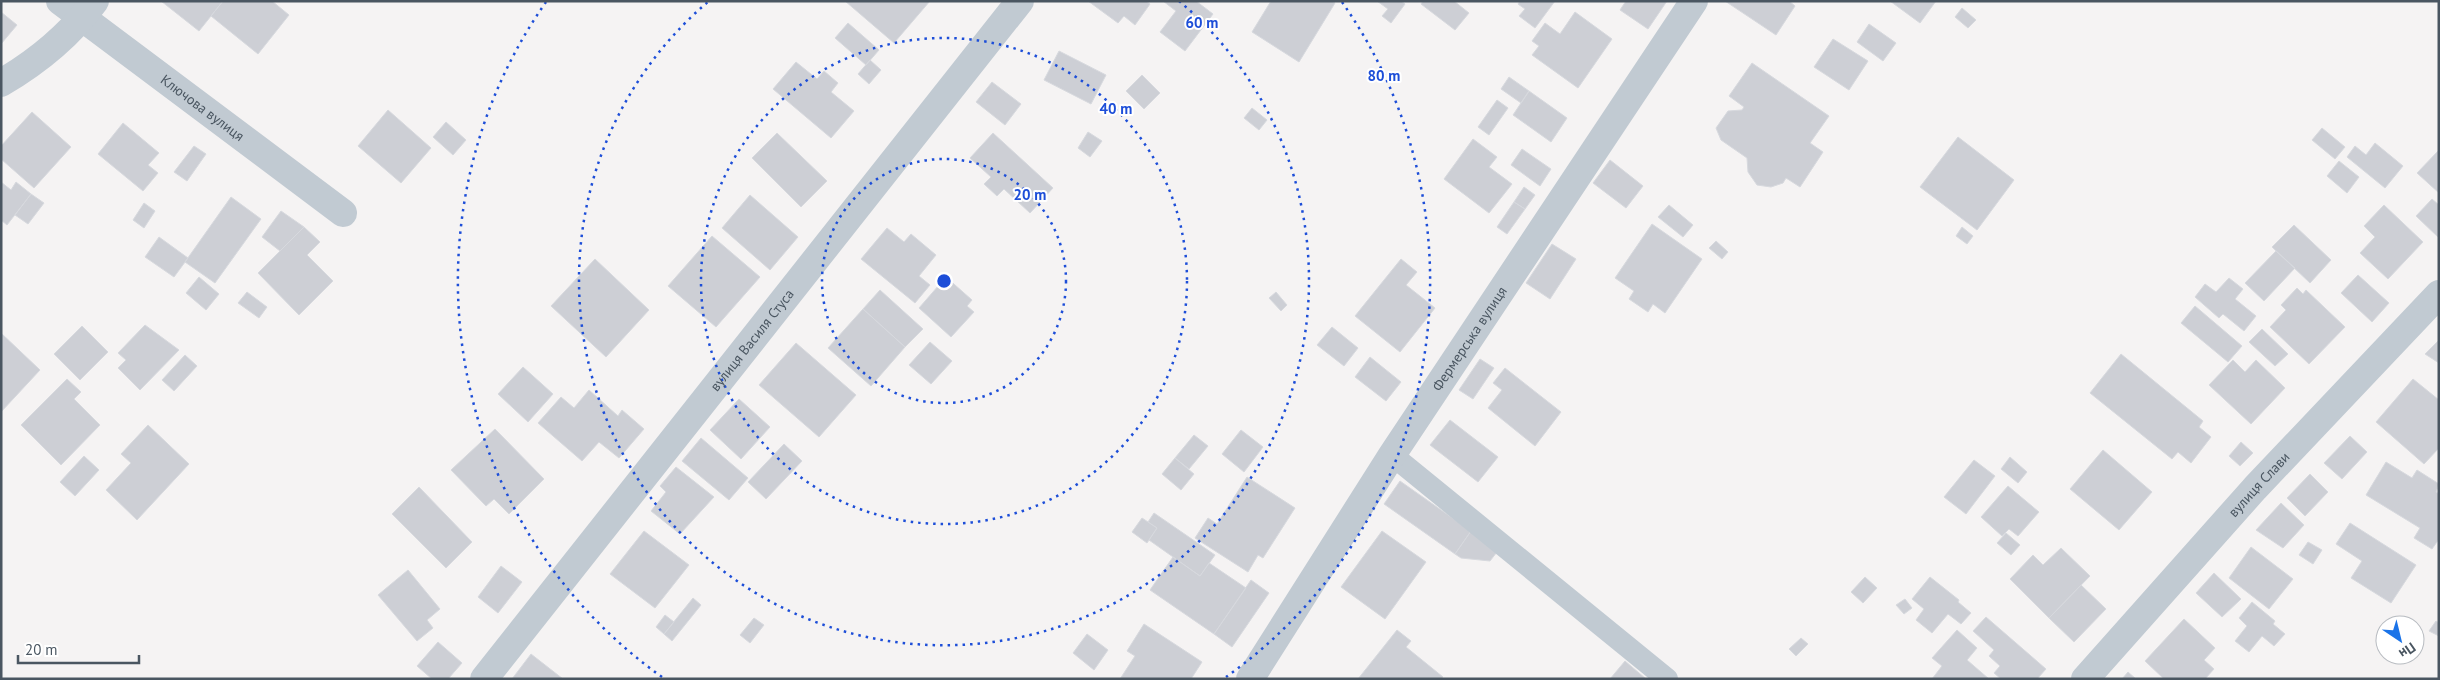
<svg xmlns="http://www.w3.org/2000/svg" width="2440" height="680" font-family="'PT Sans',sans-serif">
<rect width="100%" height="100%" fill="#f5f3f3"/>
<path fill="#cdcfd5" stroke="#d7d9de" d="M161,1H223L199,31Z
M223,1H272L289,15L258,54L211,16Z
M845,1H930L894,43Z
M1088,1H1146L1150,4L1135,25L1124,16L1118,23Z
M1163,1H1196L1213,14L1185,51L1160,32L1176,11Z
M1271,1H1332L1335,3L1299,62L1252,32Z
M1377,1H1401L1405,4L1391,23L1382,16L1388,9Z
M1423,1H1454L1469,13L1455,30L1421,4Z
M1520,1H1555L1535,28L1519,16L1525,9L1518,4Z
M1626,1H1667L1648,29L1620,10Z
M1725,1H1789L1795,6L1776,35Z
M1890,1H1936L1920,23Z
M1962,8L1976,20L1968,28L1955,17Z
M1,12L17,25L1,44Z
M1575,12L1612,39L1578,88L1532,55L1539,46L1532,41L1545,23L1560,34Z
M848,23L879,50L866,65L835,38Z
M1869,24L1896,43L1883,61L1857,42Z
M1833,39L1868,61L1849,90L1814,67Z
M1059,51L1106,75L1091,104L1044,80Z
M870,60L881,70L869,84L858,74Z
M796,62L817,79L824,71L838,83L831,92L854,111L831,138L773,89Z
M1752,63L1829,116L1810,143L1823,152L1800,187L1786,178L1783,183L1771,187L1757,185L1748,172L1747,158L1721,140L1716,128L1728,111L1742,110L1744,107L1729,96Z
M1142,75L1160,93L1144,109L1126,91Z
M1509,77L1529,91L1521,103L1501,89Z
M992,82L1021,104L1005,125L976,102Z
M1529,91L1567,118L1551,142L1513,115Z
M1497,100L1508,108L1489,135L1478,127Z
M1252,108L1267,120L1259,130L1244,118Z
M388,110L431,148L401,183L358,146Z
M32,112L71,147L34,188L1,159V146Z
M446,122L466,140L453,155L433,137Z
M123,123L159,153L148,165L158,173L143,191L98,154Z
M2322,128L2345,147L2335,159L2312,140Z
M1088,132L1102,141L1090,157L1078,148Z
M777,133L827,181L801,207L752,158Z
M993,133L1053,188L1030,213L1004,189L997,196L984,184L991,177L970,158Z
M1958,137L2014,180L1977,230L1920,187Z
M1473,139L1497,157L1489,167L1512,184L1489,213L1444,179Z
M2375,143L2403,166L2385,188L2347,157L2355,146L2366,155Z
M194,146L206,154L187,181L174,172Z
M1522,149L1551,169L1540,186L1511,165Z
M2439,150V193L2417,173Z
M1610,160L1643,186L1626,208L1593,183Z
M2339,161L2359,177L2347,193L2327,176Z
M1,182L11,190L16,182L31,194L7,225L1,220Z
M1524,187L1535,195L1525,209L1514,202Z
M31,194L44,203L28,224L15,215Z
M750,195L798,237L770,270L722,228Z
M231,197L261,219L215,283L185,262Z
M2432,199L2439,205V238L2416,216Z
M1514,202L1525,209L1507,234L1497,227Z
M144,203L155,211L144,228L133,220Z
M1669,205L1693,225L1683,237L1658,217Z
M2384,205L2423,242L2388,279L2360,253L2375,237L2364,226Z
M281,211L304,227L280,251L262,237Z
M1652,224L1702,259L1665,313L1653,304L1648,312L1629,299L1634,291L1615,278Z
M2294,225L2331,260L2310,283L2272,247Z
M304,227L320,242L307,255L333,281L299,315L258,273Z
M1962,227L1973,236L1967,244L1956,236Z
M887,228L904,242L911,234L936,255L919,276L930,285L915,303L861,259Z
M712,236L760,277L716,327L668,286Z
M159,237L188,258L174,277L145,257Z
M1716,241L1728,252L1722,259L1709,248Z
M1552,244L1576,259L1550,299L1526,283Z
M2276,251L2295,268L2264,301L2245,283Z
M595,259L649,310L606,357L551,306Z
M1401,259L1417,272L1406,285L1435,308L1400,352L1355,316Z
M2358,275L2389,303L2372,322L2341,293Z
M199,277L219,294L206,310L186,293Z
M946,277L972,300L967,306L974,312L951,337L919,308Z
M2229,278L2243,289L2235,299L2256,316L2244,331L2223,314L2219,318L2195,297L2205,284L2216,292Z
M2297,288L2303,294L2306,290L2345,327L2309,364L2270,327L2286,310L2281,305Z
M880,290L923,329L905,347L863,309Z
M247,292L267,307L259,318L238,303Z
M1276,292L1287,305L1281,311L1269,298Z
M2195,306L2242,346L2228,362L2181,323Z
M863,309L905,347L871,386L828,348Z
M145,325L179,350L140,390L118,368L126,360L118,353Z
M82,326L108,352L80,380L54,354Z
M1332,327L1358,348L1344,366L1317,345Z
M2262,329L2288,354L2275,366L2249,342Z
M1,333L40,370L1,412Z
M2439,340V363L2425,354Z
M930,342L952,361L931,384L909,365Z
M796,343L856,395L819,437L759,385Z
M2121,354L2203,421L2199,427L2211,437L2191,463L2178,452L2172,459L2090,393Z
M185,355L197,366L174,391L162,380Z
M1370,357L1401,382L1386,401L1355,377Z
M1480,359L1494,368L1473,399L1459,390Z
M2233,360L2245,372L2256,360L2285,388L2251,424L2209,385Z
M523,367L553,394L528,422L498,394Z
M1505,368L1561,412L1535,446L1488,408L1502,390L1493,383Z
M67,379L81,392L74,399L100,425L61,465L21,425Z
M2413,379L2439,400V448L2424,464L2376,422Z
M589,390L618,416L622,410L644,429L619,458L599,442L582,461L538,423L561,397L574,408Z
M739,399L770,427L741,459L710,430Z
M1450,420L1498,457L1478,482L1430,445Z
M148,425L189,464L137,520L106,490L131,463L121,454Z
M495,429L544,479L509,514L494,499L486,506L451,470Z
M1241,430L1263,447L1244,472L1222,454Z
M1194,435L1208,446L1189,469L1175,458Z
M2350,436L2367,452L2342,479L2324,463Z
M701,438L748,478L729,500L682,461Z
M2241,442L2253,453L2240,466L2229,456Z
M784,444L802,461L766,499L748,482Z
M2103,450L2152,492L2119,530L2070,489Z
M84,456L99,470L75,496L60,482Z
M2010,457L2027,472L2018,483L2001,469Z
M1175,458L1194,474L1181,490L1162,474Z
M1974,460L1995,476L1966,514L1944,497Z
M2386,462L2412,478L2417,470L2439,484L2436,492L2439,494V539L2432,549L2414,538L2420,528L2366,495Z
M676,467L714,497L680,534L651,511L666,492L660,486Z
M2310,474L2328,492L2305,516L2287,498Z
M1247,477L1295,508L1263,558L1258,555L1248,572L1195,538L1208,518L1217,524Z
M1400,481L1471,531L1455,554L1384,504Z
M2008,486L2039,512L2018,536L2009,529L2002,536L1981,517Z
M419,487L472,542L446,568L392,514Z
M2281,503L2304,525L2283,548L2256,530Z
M1154,513L1215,555L1200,576L1149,540L1157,528L1148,522Z
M1142,518L1157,528L1147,543L1132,532Z
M2350,523L2416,565L2391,603L2351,578L2362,561L2336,544Z
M644,531L689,565L655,608L610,574Z
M1382,531L1426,562L1385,619L1341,587Z
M1471,531L1497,552L1490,561L1461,558L1455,554Z
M2006,533L2020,545L2011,555L1997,543Z
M2308,542L2322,550L2313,564L2299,555Z
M2251,547L2293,579L2269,609L2229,578Z
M2061,548L2090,576L2049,618L2010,579L2033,555L2043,565Z
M1173,557L1200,576L1209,563L1246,588L1214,634L1150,590Z
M501,566L522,582L498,613L478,597Z
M408,570L440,609L427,620L433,628L417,641L378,595Z
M2214,573L2241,599L2222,617L2196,593Z
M1865,577L1877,588L1863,603L1851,592Z
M1930,577L1959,600L1958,602L1971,613L1961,624L1948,614L1932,633L1916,620L1924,609L1912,599Z
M1251,580L1269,593L1232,647L1214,634Z
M2081,585L2106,609L2074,642L2049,618Z
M693,598L701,605L672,641L664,634Z
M1905,599L1912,608L1904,614L1896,605Z
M2252,602L2275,621L2273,624L2285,634L2274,646L2262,636L2249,652L2235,641L2247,626L2239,618Z
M665,615L674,622L664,634L656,627Z
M1986,617L2046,669L2037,679H2001L1994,673L2000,666L1989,656L1994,650L1973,631Z
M754,618L764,625L750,643L740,635Z
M2184,619L2215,648L2204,660L2214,669L2205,679H2164L2145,661Z
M2436,621L2439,623V636L2429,631Z
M1144,624L1202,662L1191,679H1120L1135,656L1127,651Z
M1397,630L1411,641L1406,647L1443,677L1441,679H1358Z
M1957,630L1977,648L1967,660L1989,679H1932L1942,666L1932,658Z
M1087,634L1108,650L1094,670L1073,653Z
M1801,638L1808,644L1796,656L1789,649Z
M438,642L462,663L448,679H432L417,666Z
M531,654L563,679H512Z
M1625,661L1646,679H1610Z
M2128,672L2136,679H2122Z"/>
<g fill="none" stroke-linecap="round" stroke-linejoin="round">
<path stroke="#c1cad2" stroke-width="22" d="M1392,455L1667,679"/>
<g stroke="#c1cad2" stroke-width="28">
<path id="s1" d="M60,1L343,213"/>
<path d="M1,83C37,62 70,35 95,1"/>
<path id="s2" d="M484,679L1020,1"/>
<path id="s3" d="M1250,679L1392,455L1694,1"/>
<path id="s4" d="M2085,679L2255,488L2439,294"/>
</g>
</g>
<g fill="none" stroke="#1d4ed8" stroke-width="2.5" stroke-dasharray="2.5 5">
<circle cx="944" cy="281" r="122"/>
<circle cx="944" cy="281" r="243"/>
<path d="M1179 1A365 365 0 1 1 709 1"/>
<path d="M662 677A486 486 0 0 1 546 2M1342 2A486 486 0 0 1 1226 677"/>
</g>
<g text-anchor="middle" stroke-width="4" stroke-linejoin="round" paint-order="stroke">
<g font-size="14" fill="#4a5661" stroke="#fff">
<text dy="5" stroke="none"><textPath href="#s1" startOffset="178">Ключова вулиця</textPath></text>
<text dy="5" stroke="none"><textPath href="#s3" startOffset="405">Фермерська вулиця</textPath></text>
<text dy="5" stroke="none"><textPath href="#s2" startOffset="432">вулиця Василя Стуса</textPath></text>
<text dy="5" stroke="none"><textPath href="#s4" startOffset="261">вулиця Слави</textPath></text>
</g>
</g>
<circle cx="944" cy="281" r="8" fill="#1d4ed8" stroke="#fff" stroke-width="2.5"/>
<g font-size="15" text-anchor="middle" font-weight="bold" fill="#1d4ed8" stroke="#fff" stroke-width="4" stroke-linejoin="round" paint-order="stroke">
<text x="1202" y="28">60 m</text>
<text x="1384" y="81">80 m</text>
<text x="1116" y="114">40 m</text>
<text x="1030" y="200">20 m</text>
</g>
<rect width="2440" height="680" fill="none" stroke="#4a5661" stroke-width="5"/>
<g transform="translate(2400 640) rotate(145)"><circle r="24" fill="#ffffff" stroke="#b7bbc0"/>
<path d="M0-4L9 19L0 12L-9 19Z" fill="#1a73e8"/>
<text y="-8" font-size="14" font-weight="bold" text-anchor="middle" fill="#4a5661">Пн</text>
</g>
<path d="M18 655v8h121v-8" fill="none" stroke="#4a5661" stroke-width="2.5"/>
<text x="25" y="655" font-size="15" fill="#4a5661" stroke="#ffffff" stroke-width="4" paint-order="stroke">20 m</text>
</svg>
